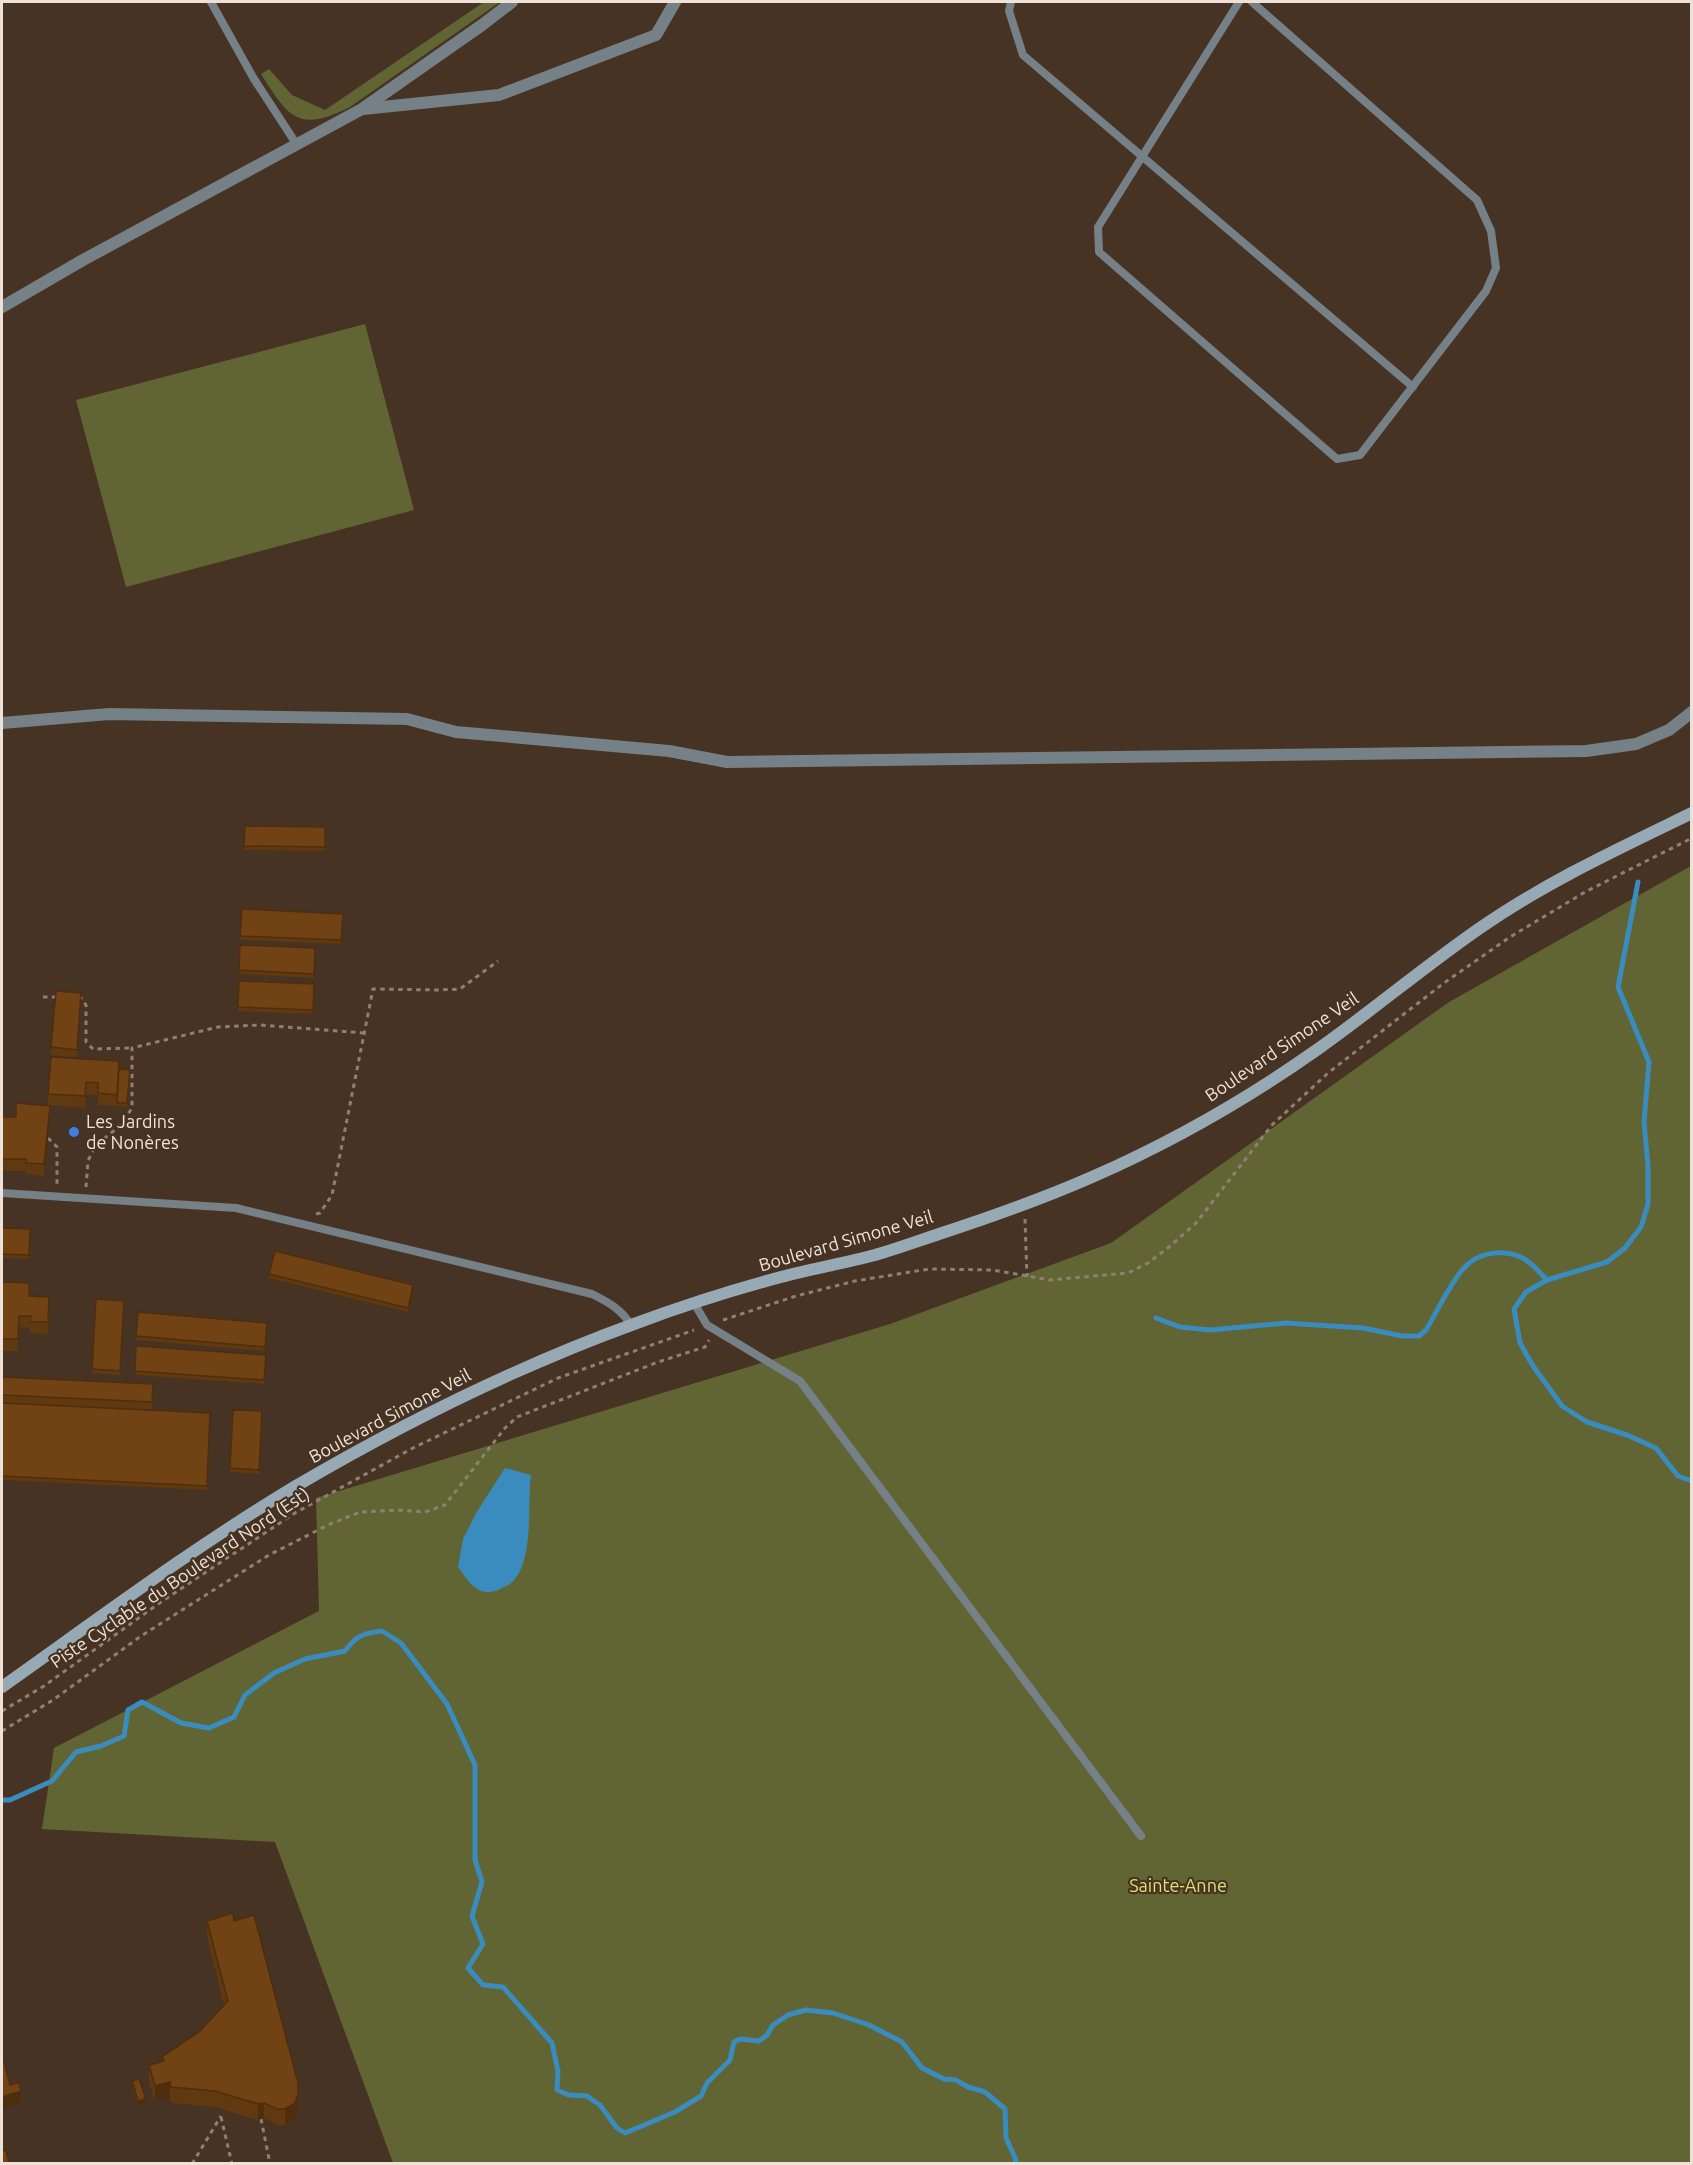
<svg xmlns="http://www.w3.org/2000/svg" width="1693" height="2165" font-family="Ubuntu,sans-serif">
<rect width="100%" height="100%" fill="#463323"/>
<path fill="#616533" d="M484,2H500L350,107C298,133 289,118 261,74L269,69L292,95L325,110Z
M365,324L414,510L126,587L76,400Z
M1691,866V2163H393L275,1842L42,1829L54,1748L319,1611L316,1498L890,1324L1111,1243L1449,1002Z"/>
<path fill="#3a8bbe" d="M505,1468L531,1475C527,1504 535,1564 510,1584C507,1586 501,1588 498,1590C478,1598 468,1581 458,1567L463,1539L476,1513Z"/>
<g fill="none" stroke-linecap="round" stroke-linejoin="round">
<path stroke="#3a8bbe" stroke-width="5" d="M1638,882L1618,987L1649,1062L1644,1122L1648,1165V1204L1641,1227L1625,1248L1607,1262L1547,1280L1526,1292L1514,1309L1520,1343L1533,1366L1562,1406L1587,1422L1627,1435L1656,1448L1678,1476L1692,1481
M1156,1318L1180,1327L1210,1330L1286,1323L1363,1328L1402,1336H1419L1426,1330C1438,1310 1448,1287 1463,1269C1479,1250 1511,1247 1530,1263C1536,1268 1541,1274 1547,1280
M2,1800H10L52,1781L76,1752L101,1746L124,1736L128,1710L142,1702L181,1723L209,1728L234,1717L245,1695L274,1673L305,1659L345,1651C356,1636 363,1633 382,1631L401,1643L447,1704L475,1765V1860L482,1882L472,1916L483,1944L468,1968L483,1985L503,1987L552,2043L558,2071L557,2090L569,2095L587,2096L600,2105L617,2128L625,2133L675,2112L701,2096L707,2083L730,2060L734,2042L740,2039L759,2041L767,2035L773,2025L788,2015L806,2010L833,2013L869,2025L902,2042L922,2068L944,2079L956,2080L968,2087L985,2092L1005,2109L1006,2138L1016,2160L1014,2164"/>
<path stroke="#908073" stroke-width="3" stroke-dasharray="4.5 4.5" stroke-linecap="butt" d="M43,997H59
M78,998H81L86,1005V1042L93,1049L132,1048
M48,1138L57,1147V1185
M86,1187L88,1161L95,1146L121,1125L132,1108V1048L218,1027L260,1025L364,1033
M316,1214L320,1213L332,1195L373,989L440,990L460,989L498,961
M1025,1219L1027,1277
M723,1320L796,1296L855,1281L929,1269L993,1270L1050,1280L1128,1273L1148,1263L1169,1247L1196,1223L1272,1125L1328,1073L1444,983L1510,937L1585,892L1692,838
M2,1711L44,1686L161,1602L295,1513L413,1448L558,1378L694,1330
M2,1731L53,1700L141,1636L269,1555L328,1525L360,1512L398,1510L425,1512L445,1505L505,1428L517,1417L658,1362L705,1347L709,1340
M221,2117L232,2164
M261,2119L270,2164
M192,2164L221,2116"/>
<path stroke="#758087" stroke-width="8" d="M211,2L254,79L297,145
M1011,2L1009,11L1023,55L1413,387
M1239,2L1098,227L1099,252L1337,459L1360,455L1486,291L1496,268L1491,231L1477,200L1252,2
M2,1193L236,1208L592,1294C608,1302 621,1309 631,1325
M694,1303L707,1325L800,1381L1141,1836"/>
<path stroke="#758087" stroke-width="12" d="M363,109L499,95L656,35L675,2
M2,307L83,260L362,109L482,25L512,2
M2,723L109,714L407,719L456,732L669,751L727,762L1586,751L1636,744L1669,730L1692,712"/>
<path stroke="#97a9b4" stroke-width="12" d="M2,1687C98,1619 194,1547 296,1486C405,1422 516,1367 634,1324C682,1306 732,1290 781,1277C812,1269 844,1263 875,1255C896,1249 918,1241 939,1234C991,1217 1042,1199 1092,1177C1172,1142 1247,1099 1318,1049C1373,1010 1425,966 1480,928C1546,882 1620,848 1692,813"/>
</g>
<path fill="#613910" d="M245,826L325,827V851L244,850Z
M242,909L343,914L341,944L240,940Z
M240,945L315,948L314,978L239,974Z
M239,981L314,984L313,1014L238,1011Z
M81,1001L77,1057L51,1055V1047Z
M119,1069L130,1070L127,1107L98,1105V1095L86,1094L85,1108L48,1105V1094Z
M2,1117L50,1118L44,1176L26,1174V1171H2Z
M2,1228L30,1229L29,1259L2,1258Z
M269,1274L413,1289L408,1312L269,1278Z
M29,1296L49,1297L48,1334L30,1333V1328L19,1327L18,1351H2V1300Z
M96,1299L124,1301L120,1375L92,1373Z
M267,1327L265,1351L136,1340V1336Z
M136,1346L266,1355L264,1384L135,1375Z
M2,1377L153,1384L152,1410L210,1413L207,1490L2,1480Z
M233,1410L262,1411L259,1474L230,1472Z
M207,1921H234L298,2110L295,2118L285,2125H277L264,2118L258,2120L215,2107L171,2103L170,2098L155,2102L149,2081V2065L162,2062V2057L199,2032L224,2005L207,1937Z
M132,2081L146,2103L138,2105L132,2085Z"/>
<path fill="#4f2e0d" d="M50,1106V1118L44,1176V1164Z
M413,1285V1289L408,1312V1308Z
M170,2082V2098L155,2102V2086Z
M21,2091V2103L2,2109V2097Z
M298,2094V2110L295,2118L285,2125V2109Z
M146,2099V2103L138,2105V2101Z
M264,2103V2118L258,2120V2104Z"/>
<path fill="#714213" stroke="#4f2e0d" stroke-width="1.5" d="M245,826L325,827V847L244,846Z
M242,909L343,914L341,940L240,936Z
M240,945L315,948L314,974L239,970Z
M239,981L314,984L313,1010L238,1007Z
M56,991L81,993L77,1050L51,1047Z
M51,1057L119,1061L117,1095L98,1093V1083L86,1082L85,1096L48,1094Z
M119,1069L130,1070L127,1103H117Z
M16,1103L50,1106L44,1164L26,1163V1159H2V1117H16Z
M2,1228L30,1229L29,1255L2,1254Z
M275,1251L413,1285L408,1308L269,1274Z
M2,1282L29,1283V1296L49,1297L48,1322H30L31,1316H19L18,1339H2Z
M96,1299L124,1301L120,1371L92,1369Z
M138,1312L267,1323L265,1347L136,1336Z
M136,1346L266,1355L264,1380L135,1371Z
M2,1377L153,1384L152,1402L2,1395Z
M2,1403L210,1413L207,1486L2,1476Z
M233,1410L262,1411L259,1470L230,1468Z
M233,1913L234,1921L254,1915L298,2083V2094L295,2103L285,2109H277L264,2103L258,2104L215,2091L171,2087L170,2082L155,2086L149,2065L164,2061L162,2057L199,2032L228,2001L207,1921Z
M2,2054L10,2085L19,2082L21,2091L2,2097Z
M139,2079L146,2099L138,2101L132,2081Z
M6,2150L9,2163H2V2151Z"/>
<circle fill="#3f7fe0" stroke="#463323" stroke-width="2" cx="74" cy="1132" r="6"/>
<g text-anchor="middle" stroke-width="4.5" stroke-linejoin="round" paint-order="stroke">
<g font-size="18" fill="#eee2d8" stroke="#463323">
<text transform="translate(1282 1047) rotate(-34)" y="6">Boulevard Simone Veil</text>
<text transform="translate(846 1241) rotate(-16)" y="6">Boulevard Simone Veil</text>
<text transform="translate(390 1416) rotate(-28)" y="6">Boulevard Simone Veil</text>
<text transform="translate(180 1578) rotate(-34)" y="6">Piste Cyclable du Boulevard Nord (Est)</text>
</g>
<g font-size="18" fill="#eee2d8" stroke="#463323" text-anchor="start">
<text x="86" y="1128">Les Jardins<tspan x="86" dy="21">de Nonères</tspan></text>
</g>
<g font-size="18" fill="#dae36f" stroke="#463323">
<text x="1178" y="1892">Sainte-Anne</text>
</g>
</g>
<rect width="1693" height="2165" fill="none" stroke="#eee2d8" stroke-width="6"/>
</svg>
